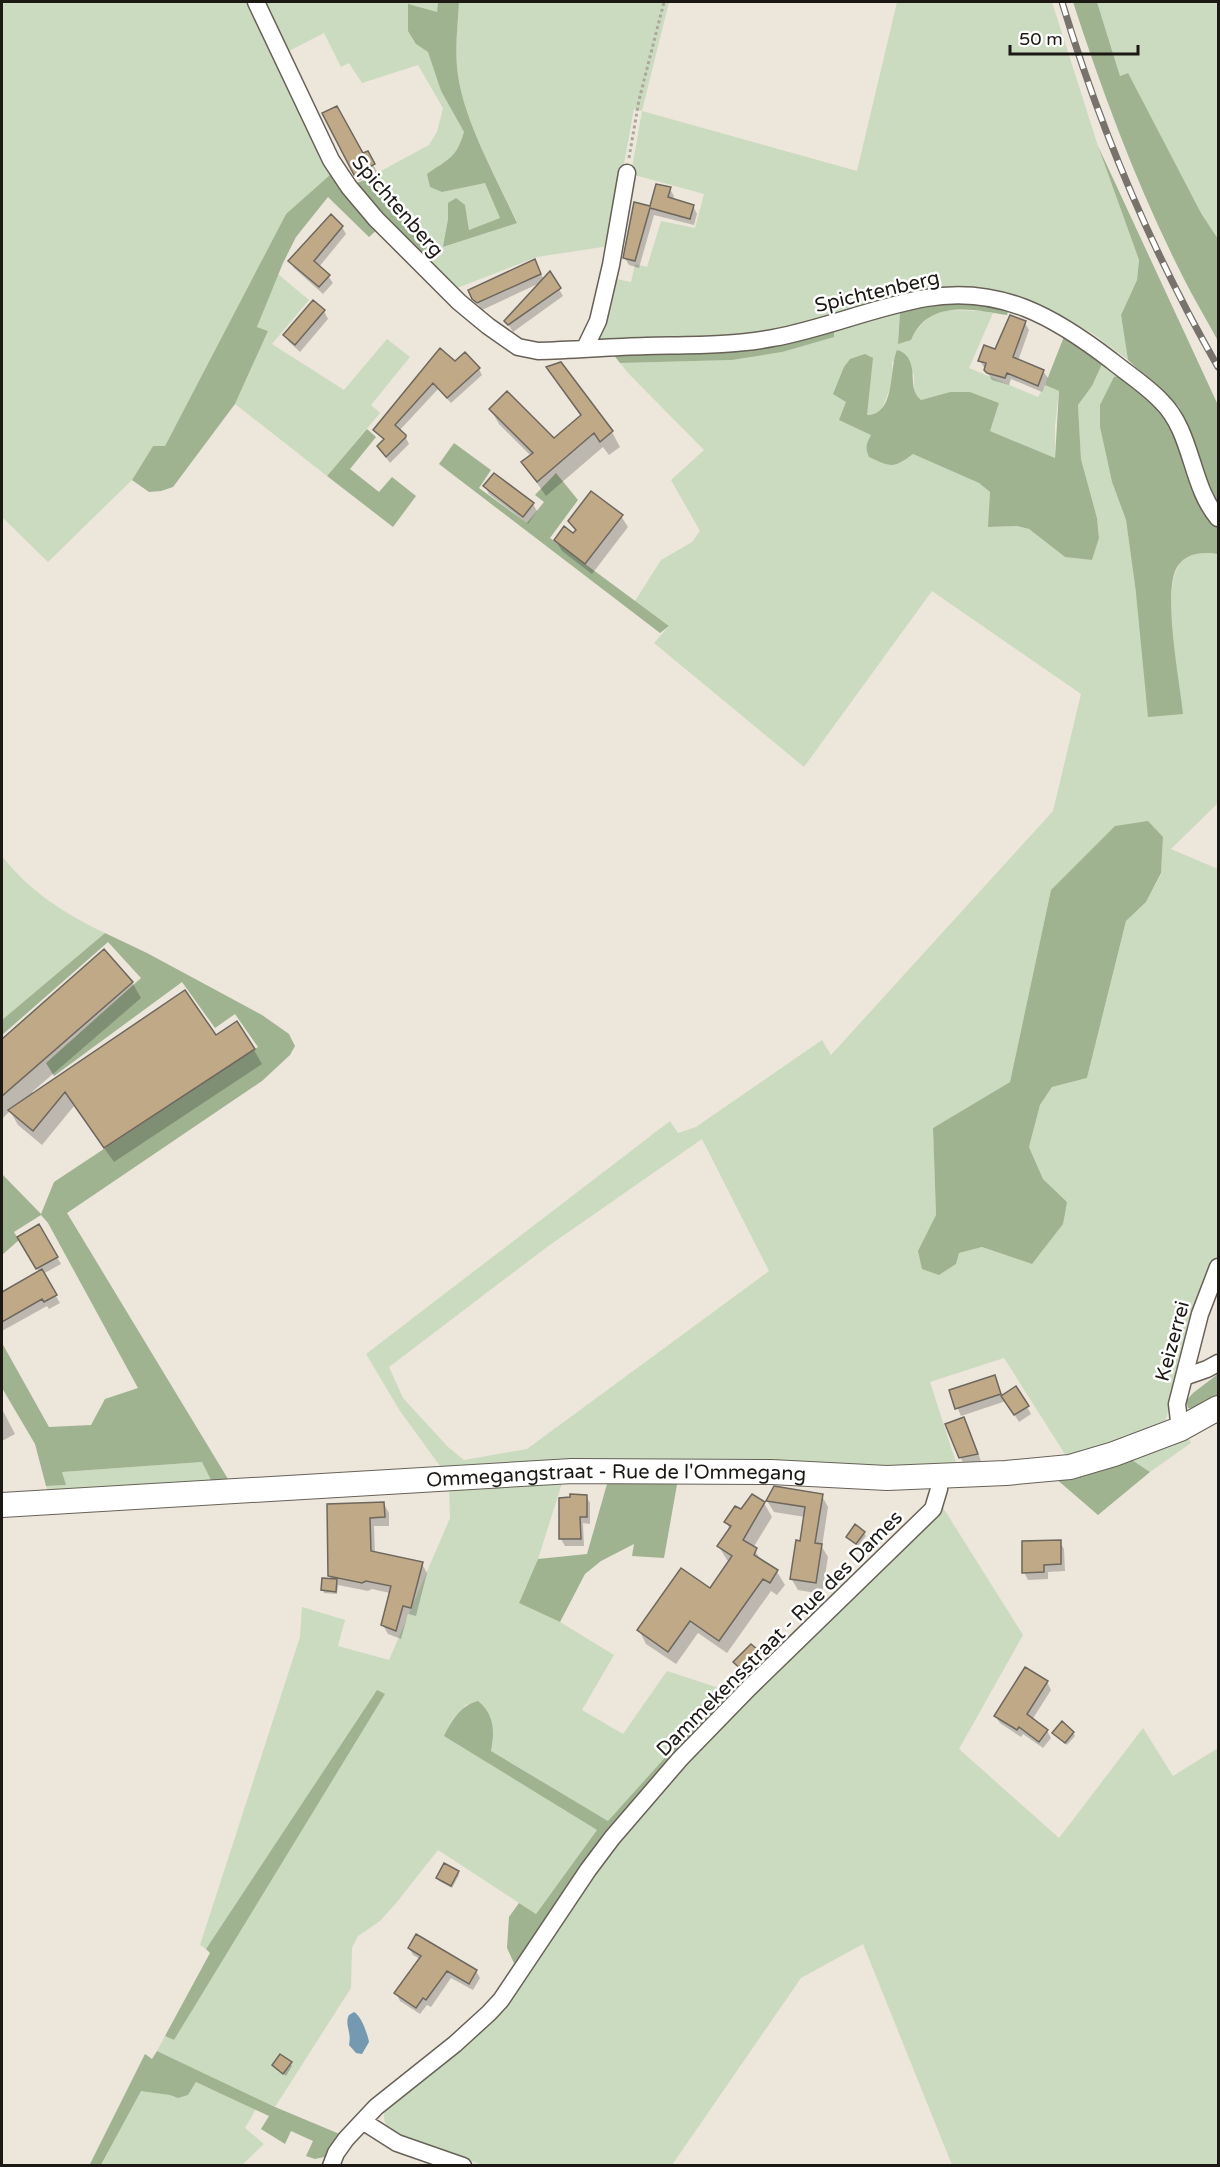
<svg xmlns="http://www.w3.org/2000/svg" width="1220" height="2167" font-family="'Varela Round',sans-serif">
<rect width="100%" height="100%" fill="#ede6db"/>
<path fill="#cbdbbf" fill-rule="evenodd" d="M2,2H247L331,174L286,214L165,446H153L132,480L48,562L2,517Z
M265,2H438L437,12L416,44L428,51L441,91L464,132C458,148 455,158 439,165L442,192L485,182L501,218L469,230L465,205L448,203V219L444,247L517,222C496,177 461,116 457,67C455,45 458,23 459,2H669L642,111L857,171L897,2H1052L1098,146L1139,260L1137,280L1121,315L1128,360L1092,333L1055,313L1014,297L817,319L779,328L731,336L598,341L612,278L631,282L635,264L647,267L661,221L695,228L704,194L631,174L642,111L634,109L609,246L537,257L457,288L422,254L432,251L366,179L429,145L437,132L443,108L418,65L362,83L349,63L341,67L324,33L289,51Z
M1097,2H1218V239L1201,213L1127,73L1120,76Z
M278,274L309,300L272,344L344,390L387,339L410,357L371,405L380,413L327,476L235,404L268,331L257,327Z
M946,310L985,311L993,313L969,368L1038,397L1045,385L1059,391L1055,426V458L990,431L999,403L970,392H950L921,400L914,392V374L892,361L893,380L882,409L874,414L867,415L846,402L872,435L908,458L913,454L979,483L990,492L989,527L1017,526L1029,529L1065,557L1092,560L1099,537L1097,518L1081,459L1078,405L1092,386L1102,364L1122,375L1100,427L1112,482L1126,520L1136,593L1171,609C1172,574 1174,547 1218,554V803L1171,849L1218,869V1257L1192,1319L1166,1419L1161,1428L1068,1459L1004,1358L930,1382L958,1469L443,1470L400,1411L366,1354L670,1121L678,1133L696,1127L822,1040L831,1055L1053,811L1081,694L932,591L804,767L654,643L669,626L635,601L661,560L692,542L700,531L671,480L704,450L630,375L620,363L732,360L782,352L834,328L900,312L898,343L915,331L931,315ZM1163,837L1161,874L1146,902L1126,921L1087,1078L1052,1087L1040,1105L1029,1147L1043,1179L1067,1202L1032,1264L982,1247L958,1253L930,1230L936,1215L933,1128L1010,1082L1051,890ZM702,1139L769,1271L527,1449L464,1460L448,1447L403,1398L389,1367L547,1247Z
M2,856C29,891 65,914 105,933L2,1020Z
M1218,1416V1422L1189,1439L1191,1443L1150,1472L1129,1458Z
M203,1462L213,1484L49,1495L46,1486L65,1485L62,1472Z
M564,1477L538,1559L519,1603L560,1622L614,1655L582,1710L623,1734L667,1671L722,1689L712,1692L688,1719L687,1733L608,1821L491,1751L493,1740L467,1704L452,1720L445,1736L597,1830L536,1914L438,1850L397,1902L380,1921L358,1936L352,1948L351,1988L275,2107L157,2051L165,2036L174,2040L377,1690L206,1949L200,1945L300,1637L302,1607L345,1620L338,1646L389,1660L450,1518L449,1485Z
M942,1506L1023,1635L959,1749L1059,1838L1143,1728L1173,1776L1218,1748V2165H952L863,1944L801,1978L672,2165H482L394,2134C386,2126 382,2120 385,2110L499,2015L528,1976L583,1886L662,1789L753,1694Z
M196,2082L256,2109L245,2128L264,2144L242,2165L101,2166L141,2090L188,2095Z"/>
<path fill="#9fb390" d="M438,2H459C458,23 455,45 457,67C461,116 496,177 517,223L443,247L448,219V203L456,198L465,205L469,230L500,218L485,183L442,192L430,187L427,174C449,158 455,160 464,132L441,91L428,52L416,44L408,31V4L437,12Z
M1073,2H1097L1120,76L1128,73L1201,213L1218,239V341C1206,318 1192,296 1181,273C1137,186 1103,94 1073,2Z
M1098,146L1218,405V506L1179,407L1128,360L1121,315L1137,280L1139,260Z
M331,174L379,228L369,237L328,197L296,237L283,263L257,327L268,331L235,404L173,487L161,491L149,492L132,480L153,446H165L286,214Z
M366,179L432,251L422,254L355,184Z
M962,301L1009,308L1007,315C972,309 928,299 911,340L898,344L900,312L936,302Z
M834,328V337L782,352L732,360L620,363L613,354Z
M1065,334L1102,364L1092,386L1078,405L1081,459L1097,518L1099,538L1092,560L1065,557L1029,529L1017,526L988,527L990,492L979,483L913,454C893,469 891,467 869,457C865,448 866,444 871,435L839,420L846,402L833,394L844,367L850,359L865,354L873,358L867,415C896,415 889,368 897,350C918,356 910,381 915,392C916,395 919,398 921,400L950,392H970L999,403L990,431L1055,458L1059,391L1045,385Z
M1122,375L1129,378L1168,419L1209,516L1218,528V554C1203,552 1187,552 1177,567C1162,593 1180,682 1183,714L1148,717L1136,593L1126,520L1112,482L1100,427V405L1114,377Z
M367,429L376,437L350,469L379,492L392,477L416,496L393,527L327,476Z
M454,443L491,470L479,488L527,523L544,502L535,495L556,473L578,500L550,538L669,626L660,633L439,464Z
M1148,821L1163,837L1161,873L1146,902L1126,921L1087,1078L1052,1087L1040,1105L1029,1147L1043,1179L1067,1202L1063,1224L1032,1264L982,1247L959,1253L956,1264L939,1275L922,1269L918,1251L936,1215L933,1128L1010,1082L1051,890L1115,826Z
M105,933L147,953L262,1015L289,1034L295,1046L290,1055L262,1081L67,1213L231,1484H213L202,1462L62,1472L66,1485L46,1486L35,1444L2,1388V1343L49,1427L91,1425L105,1399L138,1388L48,1223L41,1215L14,1232L19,1240L2,1255V1237L3,1236L2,1234V1174L41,1214L54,1182L258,1047L235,1014L215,1028L182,982L54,1076L46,1063L141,978L108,942L2,1035V1020Z
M1218,1374V1397L1196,1410L1188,1408L1186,1401L1193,1393Z
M1129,1458L1150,1472L1098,1515L1055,1478Z
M609,1477L678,1479L664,1558L632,1556L634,1544L601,1561L585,1574L560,1622L519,1603L538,1559L587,1554Z
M722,1689L738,1695L520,1963H514L507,1948L509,1917L519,1903L536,1914L597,1830L444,1736C452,1720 460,1706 478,1701C494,1714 495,1731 491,1751L608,1821L687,1733L688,1719L712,1692Z
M377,1690L385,1694L174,2040L165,2036L210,1953L206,1949Z
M157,2051L275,2107L342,2135L329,2156L315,2159L306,2156L313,2141L291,2131L285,2144L261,2129L269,2116L196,2082L188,2095L178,2098L170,2095L141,2091L101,2165L89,2166L145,2054L152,2059Z"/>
<path fill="#7599b1" d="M354,2012C361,2015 368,2035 369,2042L362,2054L356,2053L349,2045C352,2031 344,2025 349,2015Z"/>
<path fill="#0003" d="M367,153L377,172L359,181L355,174L363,155Z
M670,189L674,196L673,200L693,206L697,214L694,225L654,215L639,268L629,265L624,257L635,204L651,207Z
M342,227L346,234L319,267L328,276L333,283L323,294L294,268L290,261Z
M538,268L544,280L550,274L563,296L513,332L506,321L542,282L482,310L474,299Z
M313,302L324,311L328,319L300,352L289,342L285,335Z
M1025,323L1029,330L1018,361L1043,371L1048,378L1042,392L1011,379L1009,385L992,380L980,361L996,351Z
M455,363L479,369L482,375L451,403L438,389L399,431L405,436L409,444L390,463L378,446L384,441L375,430Z
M561,364L612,432L620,447L609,455L603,447L546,496L523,463L531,456L499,424L491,410L554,440L582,417L548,368Z
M485,487L533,504L537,511L528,524L489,494Z
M621,516L628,527L592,574L562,551L555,540L573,535L576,531L570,521Z
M104,951L132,982L141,998L32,1092L34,1094L216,1037L254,1050L262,1064L114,1162L74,1106L42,1145L18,1125L10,1111L2,1119V1041Z
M39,1226L61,1264L43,1274L60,1303L49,1309L47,1306L2,1331V1305L6,1303L2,1294L39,1272L19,1237Z
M994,1376L1003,1397L1027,1407L1031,1414L1019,1422L1006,1401L961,1416L950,1391Z
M2,1409L15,1434L2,1441Z
M964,1419L968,1426L981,1461L964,1464L960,1457Z
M586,1496L590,1503V1524L583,1523L584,1546H565L561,1539Z
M822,1496L828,1507L822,1547L828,1557L822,1594L798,1590L791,1578L801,1543L805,1517L774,1512L767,1501Z
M764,1503L772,1517L753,1548L763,1563L777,1572L785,1585L777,1595L771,1591L727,1653L698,1633L676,1664L646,1644L639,1630L710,1590L730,1562L727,1560L719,1547L730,1530L726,1522L741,1511Z
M384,1504L389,1513V1526H374L375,1554L422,1564L427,1573L416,1616L408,1614L401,1639L388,1634L383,1625L390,1593L372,1589L368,1591L338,1585L337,1594L324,1593L323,1590L332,1580L329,1575L328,1505Z
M864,1533L866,1536L858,1546L848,1537Z
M1060,1542L1064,1549L1065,1571L1048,1572V1579L1028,1580L1024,1572Z
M763,1656L767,1664L750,1681L735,1662Z
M1047,1682L1051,1690L1032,1720L1047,1731L1051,1738L1043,1748L1023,1734L1021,1737L1000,1723L995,1716Z
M1054,1733H1073L1075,1736L1067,1745Z
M457,1872L459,1875L452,1888L439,1881L438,1878Z
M409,1948L476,1971L480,1978L473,1990L451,1978L431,2007L427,2005L420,2014L400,2001L396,1993L420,1959L413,1955Z
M290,2063L292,2066L286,2076L273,2065Z"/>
<path fill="#bfa986" stroke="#6e675e" stroke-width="1.5" d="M337,106L363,153L368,151L375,164L354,175L322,113Z
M656,184L671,187L668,197L694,205L690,219L650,208L635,261L623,258L634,202L650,206Z
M331,214L343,226L314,261L330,275L319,287L288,261Z
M535,259L541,274L477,303L472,299L468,290Z
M550,271L561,288L508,325L504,321Z
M313,300L325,310L295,345L283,335Z
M1010,315L1026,321L1013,357L1044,370L1038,386L1007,373L1005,378L987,373L984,370L986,363L978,361L984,345L995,349Z
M440,348L455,361L465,352L480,368L447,398L433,383L395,425L406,435V437L386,457L377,446L384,439L373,430Z
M561,362L613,431L600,442L594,433L537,482L521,462L533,453L489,409L507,391L554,438L581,415L546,367Z
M494,473L534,503L523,517L483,486Z
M591,491L623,515L585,564L554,540L564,526L573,533L576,530L568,521Z
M104,949L133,982L2,1096V1039Z
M185,990L216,1035L237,1021L255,1049L104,1148L65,1092L33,1131L8,1110Z
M39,1224L58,1257L36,1269L17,1237Z
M42,1269L57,1295L44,1302L42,1299L2,1322V1292Z
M995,1375L1001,1394L955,1409L949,1390Z
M1016,1386L1029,1406L1014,1415L1001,1396Z
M964,1417L978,1454L959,1458L945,1424Z
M774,1486L823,1494L815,1543L822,1544L816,1583L790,1579L796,1540L800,1541L805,1507L766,1501Z
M570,1494L587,1495V1517H580L581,1539H559V1498L570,1497Z
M752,1494L765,1502L743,1540L757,1548L754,1555L778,1570L770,1583L763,1579L719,1641L690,1621L668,1652L637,1630L681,1568L710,1588L732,1556L717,1546L731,1526L724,1522L735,1506L741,1509Z
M384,1502L385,1517L370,1518L371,1551L423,1562L411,1608L403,1606L396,1631L381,1625L391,1586L366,1581L362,1583L328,1576L327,1504Z
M855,1524L865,1532L856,1544L846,1537Z
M1061,1540V1564L1044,1565V1572L1022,1573V1541Z
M322,1578L337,1579L336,1592L321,1590Z
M751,1644L764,1655L746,1674L733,1662Z
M1025,1667L1048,1681L1027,1714L1048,1730L1039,1742L1019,1727L1017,1730L994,1716Z
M1062,1721L1074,1732L1065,1743L1052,1733Z
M444,1863L459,1871L451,1886L436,1878Z
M416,1934L477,1970L469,1984L447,1971L426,2000L423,1998L416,2008L394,1993L421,1956L408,1948Z
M280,2054L292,2062L283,2074L272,2065Z"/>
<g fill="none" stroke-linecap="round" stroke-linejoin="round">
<g stroke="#676157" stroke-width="19">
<path id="street" d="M256,2L331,160L349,187L376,219L459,302L488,326L518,347L538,351C574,350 610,347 646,346C689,345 731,346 773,338C824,329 874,307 926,298C1000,285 1055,317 1112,361C1128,374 1147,386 1161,401C1193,432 1190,485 1218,518
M585,348L598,321L611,265L627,173
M1184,1377L1207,1369L1218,1363
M1180,1429L1177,1404L1200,1314L1218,1267
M364,2122L397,2143L463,2166
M331,2166L336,2153L346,2139L376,2107L455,2044L489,2013L501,2000L588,1870L612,1838L680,1759L749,1688L933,1509L939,1489V1476"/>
</g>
<g stroke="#676157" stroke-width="26">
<g id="secondary">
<path id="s1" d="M2,1505L572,1471L771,1472L887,1478L1006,1473L1070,1467L1114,1454L1180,1429L1218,1408"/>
</g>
</g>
<path stroke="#aca69d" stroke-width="3" stroke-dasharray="3 3" stroke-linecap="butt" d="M629,158L639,100L664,2"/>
<use href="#street" stroke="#fff" stroke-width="16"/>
<use href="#secondary" stroke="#fff" stroke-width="24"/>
<g stroke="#77726b" stroke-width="7">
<path id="rail" d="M1062,2C1100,128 1152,252 1218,367"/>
</g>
<use href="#rail" stroke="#fff" stroke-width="4.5" stroke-dasharray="14" stroke-linecap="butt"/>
</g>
<g text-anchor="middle" stroke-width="5" stroke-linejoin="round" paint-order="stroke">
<g font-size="20" fill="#1c1915" stroke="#fff">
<text transform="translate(398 206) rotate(49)" y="7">Spichtenberg</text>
<text transform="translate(877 291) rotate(-13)" y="7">Spichtenberg</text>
<text transform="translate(1172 1341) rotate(-75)" y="7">Keizerrei</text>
<text dy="7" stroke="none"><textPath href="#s1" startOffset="615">Ommegangstraat - Rue de l'Ommegang</textPath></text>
<text transform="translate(779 1633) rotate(-45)" y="7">Dammekensstraat - Rue des Dames</text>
</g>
</g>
<rect width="1220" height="2167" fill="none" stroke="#1c1915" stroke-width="6"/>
<path d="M1010 45v9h128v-9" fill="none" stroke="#1c1915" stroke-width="3"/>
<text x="1019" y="45" font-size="18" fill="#1c1915" stroke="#ffffff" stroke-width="4.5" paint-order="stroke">50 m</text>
</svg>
